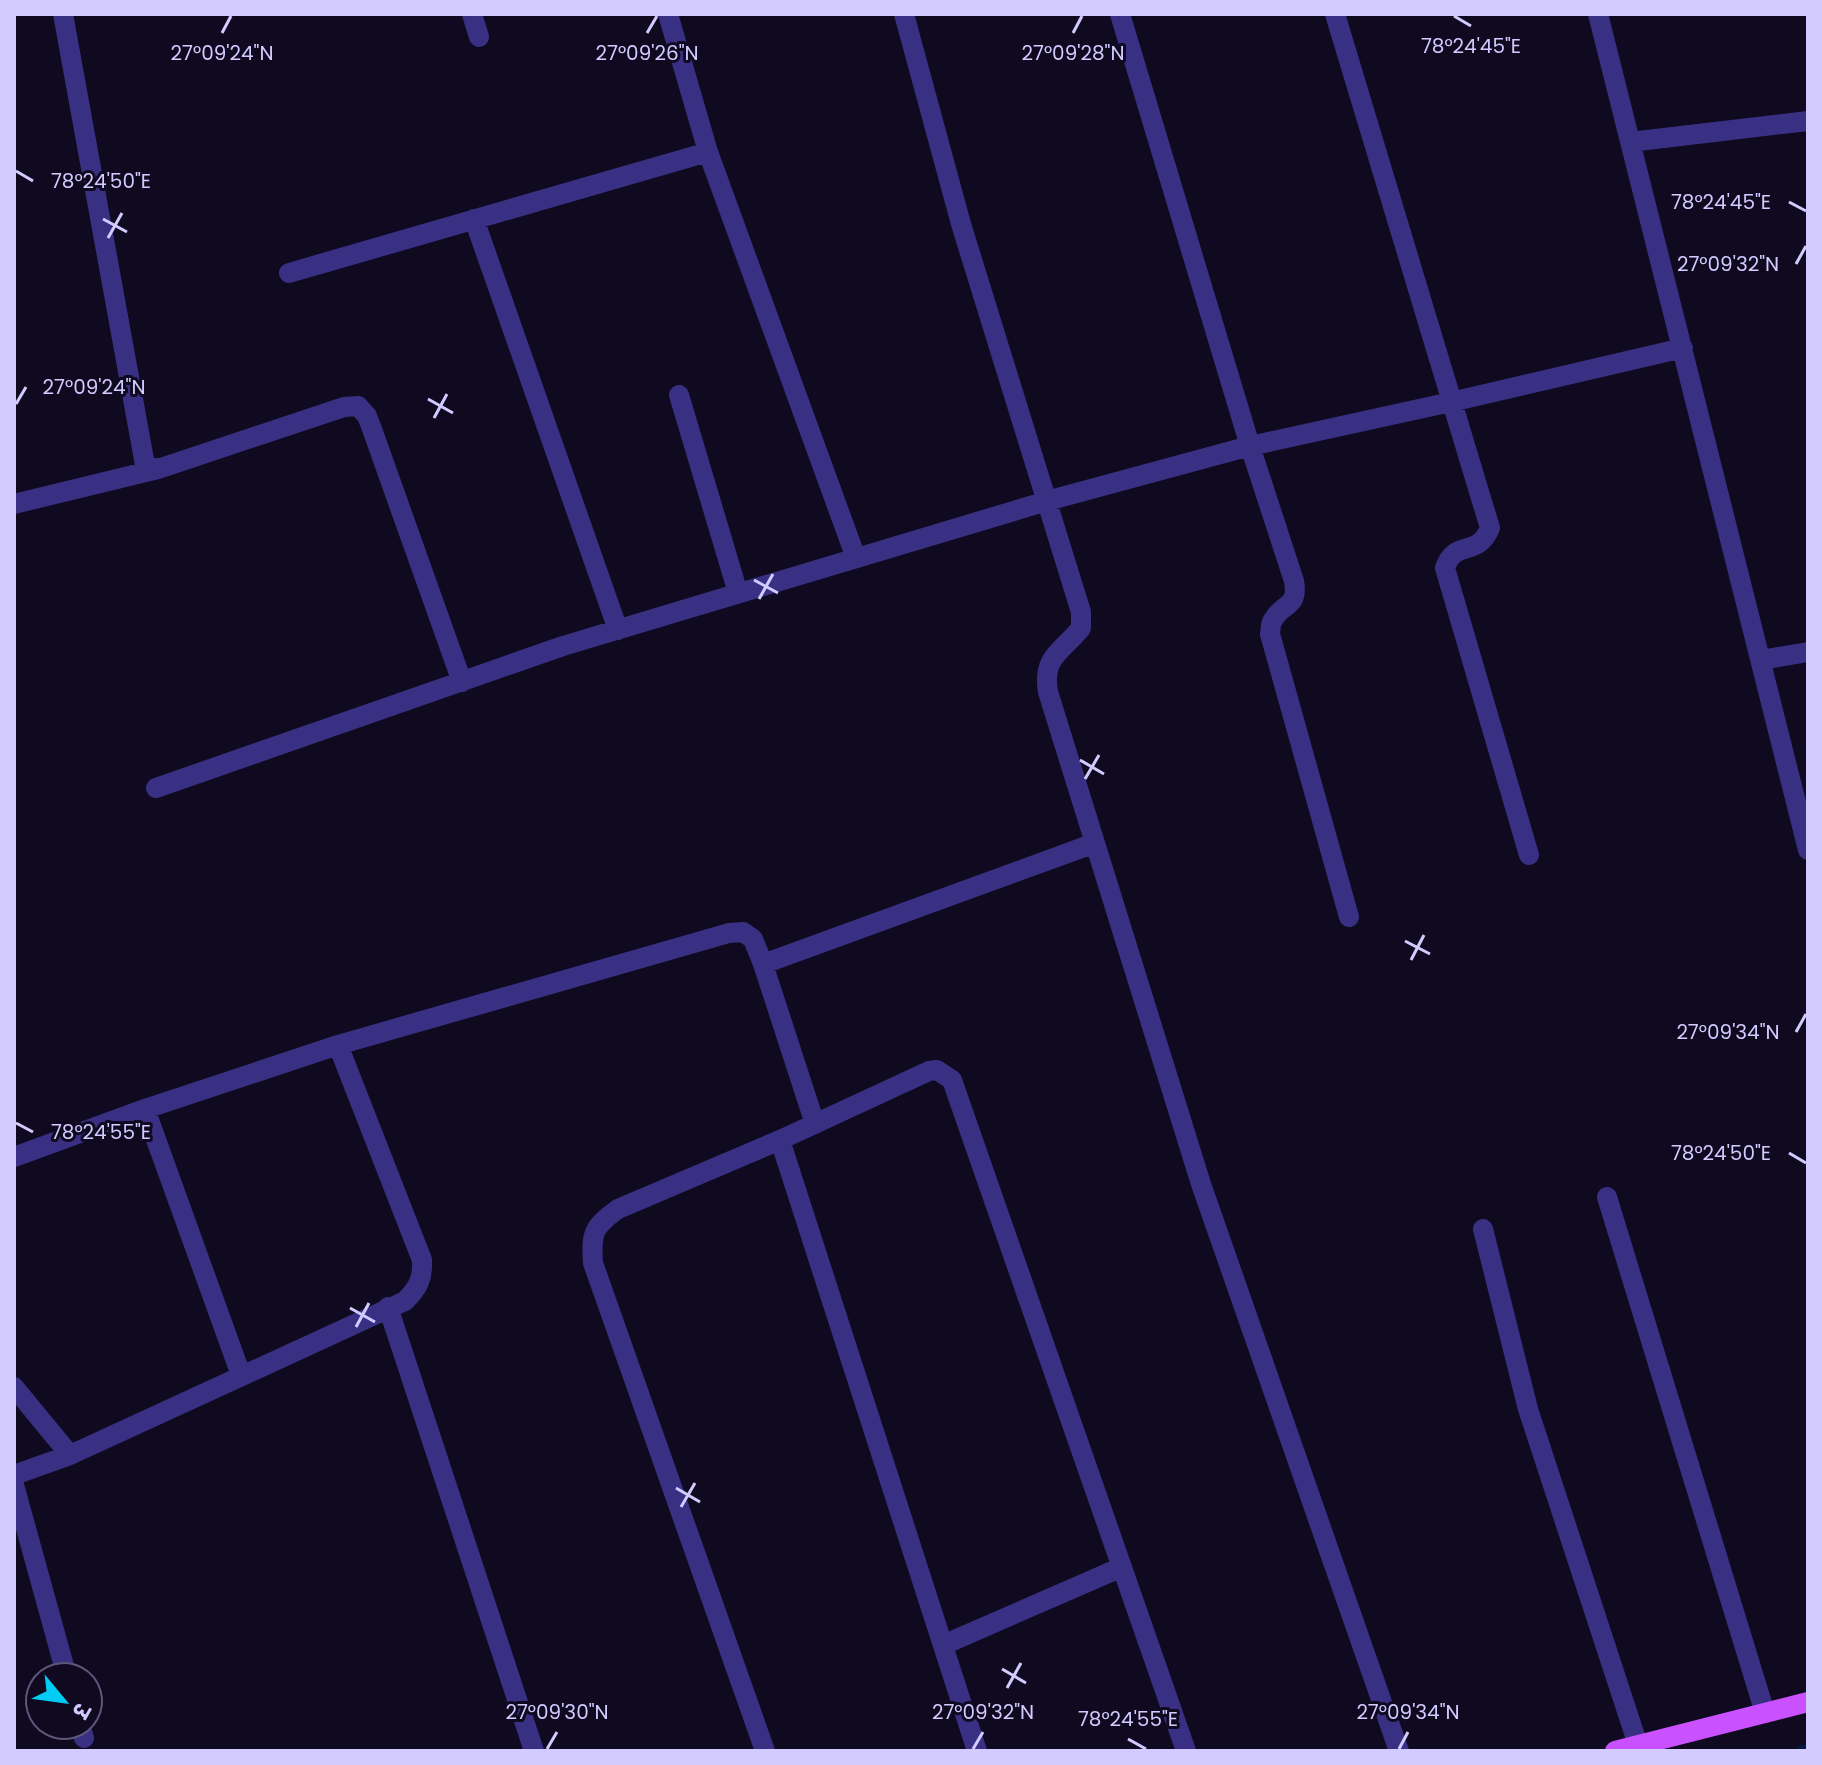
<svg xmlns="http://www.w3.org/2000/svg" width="1822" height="1765" font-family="Poppins,'Noto Sans Devanagari',sans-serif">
<rect width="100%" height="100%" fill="#100a20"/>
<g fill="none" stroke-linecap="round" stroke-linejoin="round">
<path stroke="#04163f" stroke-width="12" d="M1802,1751L1808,1750"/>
<path stroke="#393084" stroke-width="20" d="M63,14L145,465L158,469L344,407L358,406L367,416L372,429L462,682
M472,14L479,37
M668,14L708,152L856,558
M904,14L961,224L1081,612V628C1062,652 1042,656 1048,692L1201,1184L1399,1751
M1120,14L1250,446L1294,581C1299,608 1282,603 1273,620C1270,624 1271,629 1270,634L1349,917
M1335,14L1490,528C1477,559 1455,538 1445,568L1529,855
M1598,14L1808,850
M1630,142L1808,121
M474,219L618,630
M289,273L708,152
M679,395L738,593
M14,504L158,469
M1761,660L1808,652
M156,788L563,646L1047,501L1250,446L1451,402L1683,348
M763,964L1095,843
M145,1109L241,1375
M780,1140L977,1751
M14,1157L145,1109L338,1045L729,933L743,932L753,939L763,964L815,1124
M1607,1197L1765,1713
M1483,1229L1528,1409L1638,1745
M388,1307L534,1751
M14,1387L70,1455
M14,1475L70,1455L405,1301C418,1288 423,1279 422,1260L338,1045
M14,1485L67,1677
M943,1645L1122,1567
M80,1725L84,1738
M765,1751L593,1263C591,1233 593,1227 618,1209L780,1140L929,1071L937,1070L952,1080L1186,1751"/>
<path stroke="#c951ff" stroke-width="20" d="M1615,1751L1808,1702"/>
</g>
<path fill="none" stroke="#d3caff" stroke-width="3" d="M1454,16L1471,26M222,33L231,16M647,33L657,16M1073,33L1082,16M16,171L33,181M1789,202L1806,211M103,219L127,232M108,238L122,213M1796,264L1806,246M428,399L453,413M16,404L26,387M434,418L447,394M754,580L778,593M759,599L773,574M1080,760L1104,774M1085,779L1099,755M1405,941L1430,954M1411,960L1424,935M1796,1032L1806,1014M16,1123L33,1132M1789,1153L1806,1163M350,1308L375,1322M356,1327L369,1303M676,1488L700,1502M681,1507L695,1483M1002,1669L1026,1683M1007,1688L1021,1663M1128,1739L1146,1749M547,1749L557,1732M973,1749L983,1732M1399,1749L1408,1732"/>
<g font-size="20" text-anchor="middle" fill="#d3caff" stroke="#100a20" stroke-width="6" stroke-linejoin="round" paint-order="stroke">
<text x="1471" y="53">78°24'45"E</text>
<text x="222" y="60">27°09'24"N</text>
<text x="647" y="60">27°09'26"N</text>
<text x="1073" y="60">27°09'28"N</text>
<text x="101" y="188">78°24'50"E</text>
<text x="1721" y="209">78°24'45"E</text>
<text x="1728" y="271">27°09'32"N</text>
<text x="94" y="394">27°09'24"N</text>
<text x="1728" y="1039">27°09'34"N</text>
<text x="101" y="1139">78°24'55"E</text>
<text x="1721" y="1160">78°24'50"E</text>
<text x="557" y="1719">27°09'30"N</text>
<text x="983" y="1719">27°09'32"N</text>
<text x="1408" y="1719">27°09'34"N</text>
<text x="1128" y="1726">78°24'55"E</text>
</g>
<rect width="1822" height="1765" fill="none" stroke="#d3caff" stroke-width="32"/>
<g transform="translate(64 1701) rotate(119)"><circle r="38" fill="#100a20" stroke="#5e5779" stroke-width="2"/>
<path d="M0-6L14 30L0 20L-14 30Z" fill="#00ccf5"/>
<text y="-12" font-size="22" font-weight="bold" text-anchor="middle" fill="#d3caff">उ</text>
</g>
</svg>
